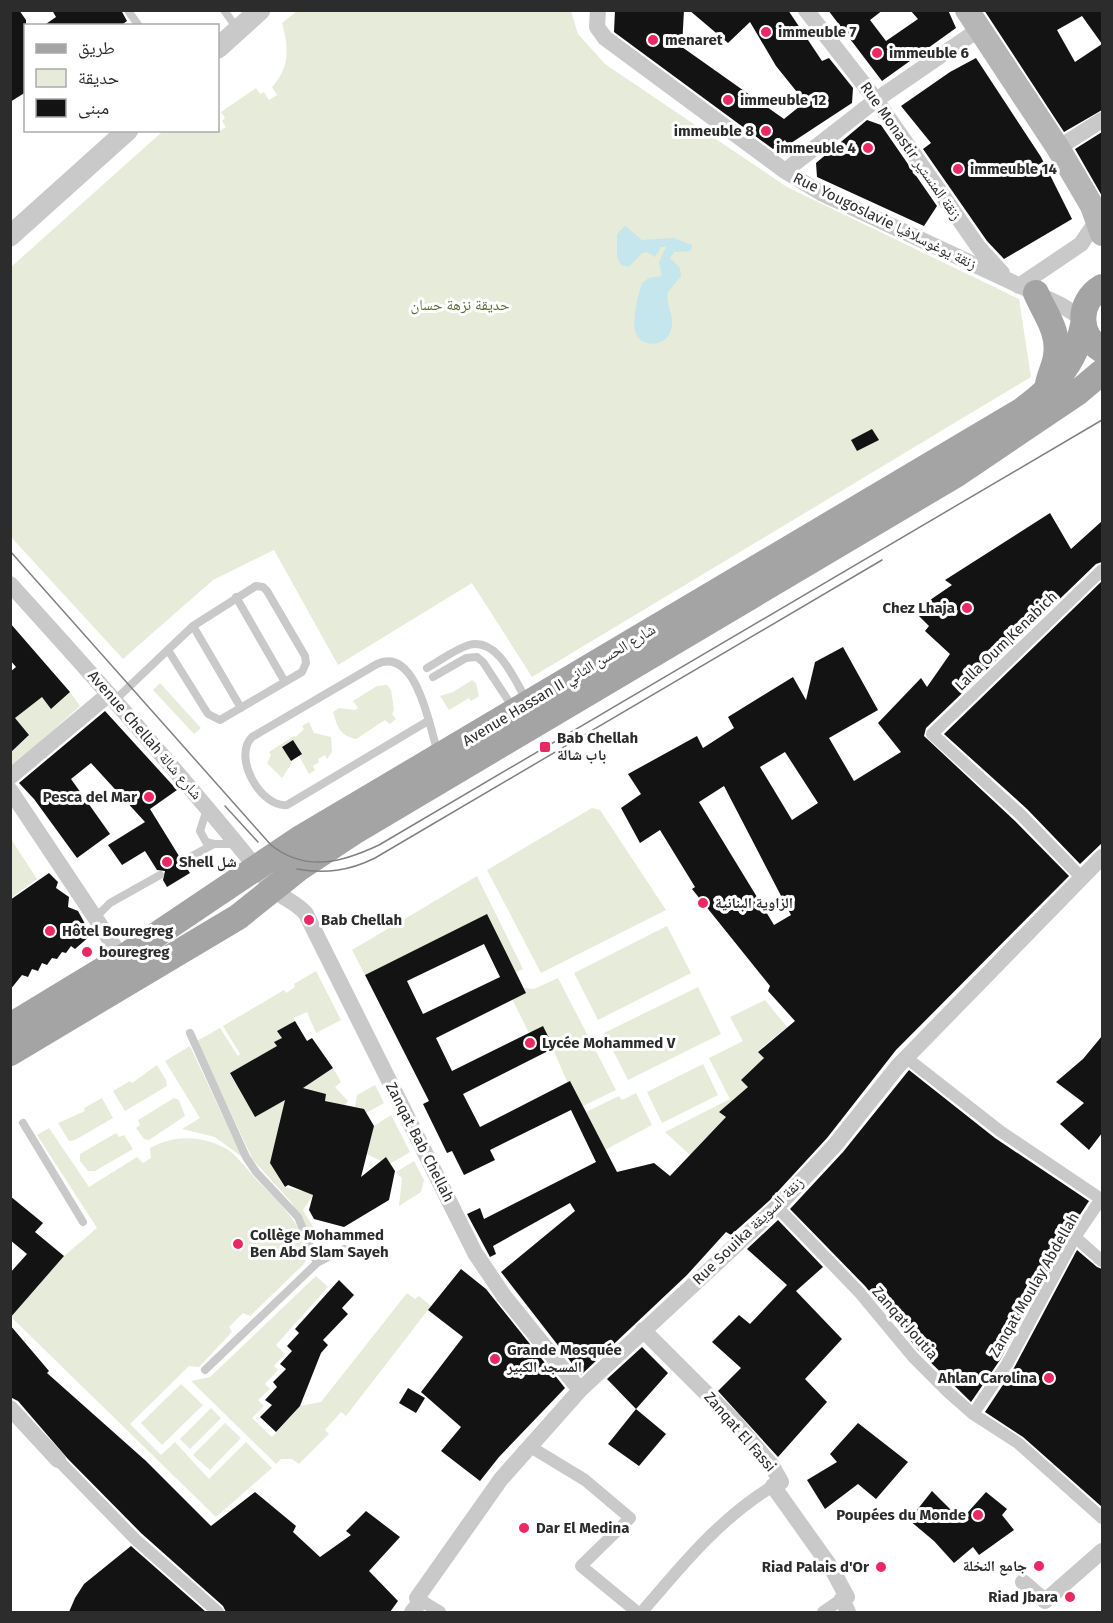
<svg xmlns="http://www.w3.org/2000/svg" width="1113" height="1623" font-family="'Fira Sans','Noto Naskh Arabic',sans-serif">
<rect width="100%" height="100%" fill="#fff"/>
<path fill="#e7ebd9" d="M297,11H571L578,34L605,64L787,187L1019,299L1031,377L532,677L472,583L338,665L274,550L213,580L123,659L11,537V267L163,131L218,128L220,131L226,127L222,121L225,118L221,112L256,88L260,94L264,92L269,100L277,95L272,87C290,67 289,48 282,23Z
M472,680L476,683L479,696L471,701L469,698L449,710L440,696L453,692Z
M160,683L201,728L194,734L153,690Z
M387,685L391,690L394,710L392,714L396,719L390,724L385,720L356,739C340,736 337,726 333,712L339,708L355,710L358,708L353,701L377,686Z
M70,692L80,706L11,768L10,742L16,747L29,736L15,718L42,697L52,709Z
M309,722L314,733L331,737L332,752L327,759L325,755L318,759L319,762L313,766L315,770L309,774L299,756L302,753L293,740L282,747L292,763L282,778L267,763L271,755L269,752L294,736L296,737L304,729L302,726Z
M592,808L600,810L666,910L541,973L487,870Z
M11,839L37,879L11,898H10Z
M477,876L523,969L516,972L487,915L365,975L352,950Z
M667,926L691,973L598,1020L574,973Z
M316,971L341,1020L316,1033L307,1012L294,1018L295,1021L278,1031L282,1038L275,1042L277,1046L230,1074L255,1117L261,1098L287,1099L279,1123L285,1125L270,1163L284,1187L302,1191L315,1185L312,1197L303,1210L314,1228L331,1232L328,1241L312,1236L291,1202L253,1160L197,1041L220,1028L238,1056L240,1054L223,1026L284,990L286,993L295,987L294,984Z
M558,978L616,1090L583,1106L571,1082L568,1084L543,1026L529,1033L512,999L526,993L524,988L534,989Z
M698,987L721,1034L628,1080L604,1033Z
M765,1000L787,1027L758,1051L764,1058L741,1080L751,1089L740,1094L720,1111L726,1117L690,1155L665,1132L730,1099L709,1058L743,1041L730,1017Z
M190,1046L242,1157L215,1137L182,1129L200,1118L165,1061Z
M703,1064L718,1095L662,1123L647,1092Z
M157,1065L166,1080L167,1086L125,1111L113,1091L130,1081L132,1083Z
M333,1068L341,1082L335,1087L348,1101L345,1105L325,1101L326,1094L303,1088Z
M375,1085L384,1103L366,1113L355,1107L357,1095Z
M636,1093L652,1125L605,1150L586,1112L619,1096L622,1100Z
M102,1098L113,1118L75,1140L69,1141L58,1123L85,1111L84,1108Z
M174,1098L179,1100L185,1116L149,1140L144,1139L136,1128L140,1125L138,1120Z
M391,1115L410,1152L390,1164L386,1157L381,1161L367,1154L374,1126Z
M49,1128L89,1187L137,1157L143,1163L151,1158L150,1148C174,1135 200,1135 225,1148C236,1154 246,1168 254,1177C271,1195 319,1237 304,1264L250,1316L243,1313L229,1327L232,1332L199,1367L189,1366L130,1424L161,1455L175,1442L209,1479L246,1442L272,1468L216,1517L11,1317L64,1256L97,1228L37,1135Z
M116,1133L119,1137L124,1135L133,1149L95,1171H88L80,1161V1154Z
M414,1161L424,1180L421,1192L399,1206L402,1178L396,1172Z
M316,1276L328,1287L276,1345L285,1354L274,1366L278,1370L265,1384L270,1389L258,1400L264,1406L252,1418L272,1437L300,1406L321,1402L407,1293L415,1299L419,1296L431,1306L346,1416L341,1412L325,1430L329,1434L299,1464L292,1459H281L276,1464L191,1381L210,1377Z
M181,1384L203,1405L162,1445L141,1423Z
M211,1408L221,1418L190,1449L180,1439Z
M225,1423L241,1438L210,1470L193,1455Z"/>
<path fill="#c4e6ec" d="M625,226L642,240L674,238L692,245L691,251L674,252L670,258L680,268L681,276L668,292C665,307 677,318 670,333C664,346 643,348 636,334C631,322 638,295 642,283L649,278L662,276L659,262L666,247H661L655,257L647,252L642,253L629,267L621,265L617,257V234Z"/>
<path fill="#131313" fill-rule="evenodd" d="M10,10H19L26,20V92L10,102Z
M52,10H121L127,21L120,26H43L56,17Z
M615,10H684L682,47L784,119L805,102L776,66L750,22L728,43L689,10H788L822,61L829,58L853,88L852,103L788,145L785,140L773,149L614,32Z
M828,10H883L870,20L886,41L918,19L910,10H948L956,28L882,81Z
M984,10H1102V110L1064,132ZM1082,16L1102,44L1075,62L1057,30Z
M976,58L1041,157L1072,219L1004,259L987,241L923,149L931,143L901,106L950,72Z
M867,120L881,125L937,206L924,226L817,177L816,163Z
M1102,132V196L1075,149Z
M872,429L879,440L857,451L851,440Z
M1050,513L1071,549L1102,521V562L1096,564L926,728L924,736L1015,821L1069,876L896,1050L827,1138L770,1200L731,1235L726,1232L687,1275L581,1375L501,1272L575,1211L570,1203L493,1246L496,1254L490,1257L467,1214L480,1208L484,1219L596,1162L571,1110L490,1150L495,1160L464,1175L452,1151L447,1153L423,1104L429,1101L365,975L487,914L526,993L436,1038L452,1071L543,1026L554,1048L463,1094L480,1127L570,1081L617,1172L654,1163L670,1176L726,1117L719,1112L748,1087L741,1080L764,1058L758,1052L795,1021L768,991L770,986L692,889L695,887L660,830L640,843L621,808L641,794L628,774L697,736L703,748L734,728L728,717L793,677L806,700L815,662L843,647L878,710L829,738L854,781L901,752L878,723L921,678L927,687L950,654L925,631L929,626L914,611L952,585L945,580ZM785,752L818,803L792,820L760,767ZM724,786L791,915L774,925L699,802ZM484,944L500,977L423,1014L407,981Z
M1102,581V843L1080,864L1027,809L944,734Z
M10,623L70,692L51,709L42,697L15,718L29,735L10,753V672L16,667L10,660Z
M105,711L177,790L150,809L179,856L178,865L186,867L190,873L167,887L163,880L165,871L157,870L145,851L122,865L108,845L145,822L91,763L71,779L110,834L77,858L34,799L19,783Z
M293,740L302,754L291,761L282,747Z
M49,873L58,882L56,888L69,897L68,907L78,911L91,935L75,949L71,946L66,953L62,952L57,959L52,958L47,965L42,963L38,971L32,969L28,977L22,975L10,990V900Z
M295,1021L307,1041L312,1038L333,1068L303,1088L326,1094L325,1101L364,1109L374,1126L361,1177L386,1157L395,1171L389,1200L344,1227L314,1219L309,1210L313,1195L288,1185L285,1187L270,1163L285,1100L255,1117L230,1073L277,1046L274,1042L282,1038L277,1031Z
M1102,1036V1133L1089,1150L1060,1124L1084,1103L1056,1082L1083,1059Z
M909,1070L995,1138L1089,1201L1068,1233L1000,1360L971,1402L919,1351L865,1286L790,1209L843,1152Z
M10,1196L43,1223L35,1232L64,1256L10,1318V1273L27,1254L10,1240Z
M778,1220L823,1267L796,1291L842,1339L805,1379L827,1402L778,1457L718,1391L741,1368L712,1342L739,1315L750,1324L787,1285L747,1249Z
M1077,1250L1097,1267L1102,1269V1507L1023,1437L985,1412L1014,1368Z
M461,1269L486,1289L565,1388L499,1457L480,1481L441,1451L461,1427L421,1392L463,1337L428,1310Z
M339,1280L354,1295L342,1308L348,1314L323,1340L328,1345L321,1353L300,1406L276,1432L260,1417L272,1405L265,1400L277,1387L273,1382L286,1369L280,1364L292,1351L287,1346L299,1333L295,1329Z
M10,1325L49,1371L47,1373L146,1461L211,1526L255,1492L296,1526L293,1532L320,1557L351,1535L346,1531L366,1511L400,1537L369,1571L398,1601L390,1612H226L223,1606L141,1533L68,1459L18,1401L10,1397Z
M642,1347L668,1373L636,1409L607,1379Z
M408,1388L425,1398L416,1413L399,1403Z
M636,1409L666,1434L639,1466L608,1444Z
M858,1423L908,1462L876,1499L858,1484L825,1509L807,1480L837,1462L830,1454Z
M932,1491L961,1520L986,1492L1007,1509L1002,1515L1014,1530L979,1555L973,1547L954,1563L934,1541L909,1520Z
M131,1546L206,1612H69L75,1598L84,1584Z"/>
<g fill="none" stroke-linecap="round" stroke-linejoin="round">
<path stroke="#c9c9c9" stroke-width="8" d="M224,10L238,30
M129,12L139,26
M236,597L285,682
M193,626L241,708
M427,668C440,661 455,649 469,645C498,637 515,681 527,701
M433,677L466,658L477,657L483,662L514,709
M115,700L193,626L256,586L263,587L267,591L305,656L306,663L302,672L220,720L208,714L168,650
M428,721L287,805C261,808 232,757 252,737L377,664C417,646 430,729 438,753
M207,809L200,831L206,842L214,844
M183,861L214,844H235
M95,918L110,903L160,875
M190,1033L246,1157L256,1172L298,1217L317,1263
M23,1123L83,1222
M205,1370L317,1263L344,1249"/>
<path stroke="#c9c9c9" stroke-width="12" d="M1081,877L1021,815L932,734L1102,570
M908,1059L1000,1131L1101,1199L1075,1237L1007,1364L973,1414
M777,1207L859,1292L913,1357L948,1392L973,1414L1018,1443L1102,1518
M1075,1237L1102,1261
M529,1446L585,1480L630,1518L581,1566L637,1612
M58,1460L135,1539L218,1612
M417,1598L440,1612
M642,1612C681,1566 720,1518 773,1486
M823,1612L842,1599"/>
<path stroke="#c9c9c9" stroke-width="16" d="M598,10L597,27L605,38L785,171L821,193L1061,305L1083,319
M806,10L876,100L979,248L1002,273
M1058,148L1102,120
M785,171L876,100L981,28
M1019,286L1081,244L1098,219
M10,584C100,683 188,782 271,886C281,899 296,901 306,914L475,1253L504,1296L580,1390
M10,777L109,694
M10,790L122,958
M643,1330L733,1420L772,1466L781,1482L773,1486L832,1569L847,1597L842,1599L848,1612
M10,1408L58,1460
M1023,1582L1045,1601L1102,1551
M412,1612L421,1601L417,1598L501,1479L580,1390L777,1207L835,1145L898,1066L1102,857"/>
<path stroke="#c9c9c9" stroke-width="21" d="M218,48L260,10
M10,236L128,130"/>
<path stroke="#b6b6b6" stroke-width="24" d="M967,10L1058,148L1092,206L1102,234"/>
<path stroke="#a4a4a4" stroke-width="26" d="M1102,287C1077,302 1077,335 1102,350
M1036,293C1045,314 1060,332 1056,356C1055,365 1050,374 1048,384
M10,1026L122,958L299,839L1021,411C1052,389 1076,363 1083,325
M10,1053L238,917L298,869L357,830L957,474L1077,393L1102,372"/>
<path stroke="#818181" stroke-width="1.5" d="M10,551L271,845C306,873 343,862 379,845L1102,420
M225,806L258,842
M297,869C325,874 349,871 375,858L882,560"/>
</g>
<g fill="#ea2864" stroke="#fff" stroke-width="2">
<circle cx="766" cy="32" r="6"/>
<circle cx="653" cy="40" r="6"/>
<circle cx="877" cy="53" r="6"/>
<circle cx="728" cy="100" r="6"/>
<circle cx="766" cy="131" r="6"/>
<circle cx="868" cy="148" r="6"/>
<circle cx="958" cy="169" r="6"/>
<circle cx="967" cy="608" r="6"/>
<rect x="539" y="741" width="12" height="12" rx="3"/>
<circle cx="149" cy="797" r="6"/>
<circle cx="167" cy="862" r="6"/>
<circle cx="703" cy="903" r="6"/>
<circle cx="309" cy="920" r="6"/>
<circle cx="50" cy="931" r="6"/>
<circle cx="87" cy="952" r="6"/>
<circle cx="530" cy="1043" r="6"/>
<circle cx="238" cy="1244" r="6"/>
<circle cx="495" cy="1359" r="6"/>
<circle cx="1049" cy="1378" r="6"/>
<circle cx="978" cy="1515" r="6"/>
<circle cx="524" cy="1528" r="6"/>
<circle cx="1039" cy="1566" r="6"/>
<circle cx="881" cy="1567" r="6"/>
<circle cx="1070" cy="1597" r="6"/>
</g>
<g text-anchor="middle" stroke-width="6" stroke-linejoin="round" paint-order="stroke">
<g font-size="15" font-weight="bold" fill="#2c2c2c" stroke="#fff" text-anchor="start">
<text x="778" y="37">immeuble 7</text>
<text x="665" y="45">menaret</text>
<text x="889" y="58">immeuble 6</text>
<text x="740" y="105">immeuble 12</text>
<text x="754" y="136" text-anchor="end">immeuble 8</text>
<text x="856" y="153" text-anchor="end">immeuble 4</text>
<text x="970" y="174">immeuble 14</text>
<text x="955" y="613" text-anchor="end">Chez Lhaja</text>
<text x="557" y="743">Bab Chellah<tspan x="557" dy="17">باب شالة</tspan></text>
<text x="137" y="802" text-anchor="end">Pesca del Mar</text>
<text x="179" y="867">Shell شل</text>
<text x="715" y="908">الزاوية البنانية</text>
<text x="321" y="925">Bab Chellah</text>
<text x="62" y="936">Hôtel Bouregreg</text>
<text x="99" y="957">bouregreg</text>
<text x="542" y="1048">Lycée Mohammed V</text>
<text x="250" y="1240">Collège Mohammed<tspan x="250" dy="17">Ben Abd Slam Sayeh</tspan></text>
<text x="507" y="1355">Grande Mosquée<tspan x="507" dy="17">المسجد الكبير</tspan></text>
<text x="1037" y="1383" text-anchor="end">Ahlan Carolina</text>
<text x="966" y="1520" text-anchor="end">Poupées du Monde</text>
<text x="536" y="1533">Dar El Medina</text>
<text x="1027" y="1571" text-anchor="end">جامع النخلة</text>
<text x="869" y="1572" text-anchor="end">Riad Palais d'Or</text>
<text x="1058" y="1602" text-anchor="end">Riad Jbara</text>
</g>
<g font-size="15" fill="#2c2c2c" stroke="#fff">
<text transform="translate(911 151) rotate(55)" y="5">Rue Monastir زنقة المنستير</text>
<text transform="translate(885 221) rotate(26)" y="5">Rue Yougoslavie زنقة يوغوسلافيا</text>
<text transform="translate(1006 641) rotate(-44)" y="5">Lalla Oum Kenabich</text>
<text transform="translate(559 685) rotate(-31)" y="5">Avenue Hassan II شارع الحسن الثاني</text>
<text transform="translate(145 735) rotate(49)" y="5">Avenue Chellah شارع شالة</text>
<text transform="translate(420 1142) rotate(63)" y="5">Zanqat Bab Chellah</text>
<text transform="translate(748 1231) rotate(-44)" y="5">Rue Souika زنقة السويقة</text>
<text transform="translate(1034 1285) rotate(-60)" y="5">Zanqat Moulay Abdellah</text>
<text transform="translate(905 1323) rotate(49)" y="5">Zanqat Joutia</text>
<text transform="translate(740 1432) rotate(49)" y="5">Zanqat El Fassi</text>
</g>
<g font-size="15" fill="#5b6939" stroke="#fff">
<text x="460" y="310">حديقة نزهة حسان</text>
</g>
</g>
<rect width="1113" height="1623" fill="none" stroke="#2c2c2c" stroke-width="24"/>
<rect x="24" y="24" width="195" height="108" fill="#ffffff" stroke="#ababab" stroke-width="1.5"/>
<rect x="36" y="44" width="30" height="9" fill="#a4a4a4" stroke="#ababab" stroke-width="1.5"/>
<text x="78" y="54" font-size="18" fill="#2c2c2c">طريق</text>
<rect x="36" y="69" width="30" height="18" fill="#e7ebd9" stroke="#ababab" stroke-width="1.5"/>
<text x="78" y="84" font-size="18" fill="#2c2c2c">حديقة</text>
<rect x="36" y="99" width="30" height="18" fill="#131313" stroke="#ababab" stroke-width="1.5"/>
<text x="78" y="114" font-size="18" fill="#2c2c2c">مبنى</text>
</svg>
